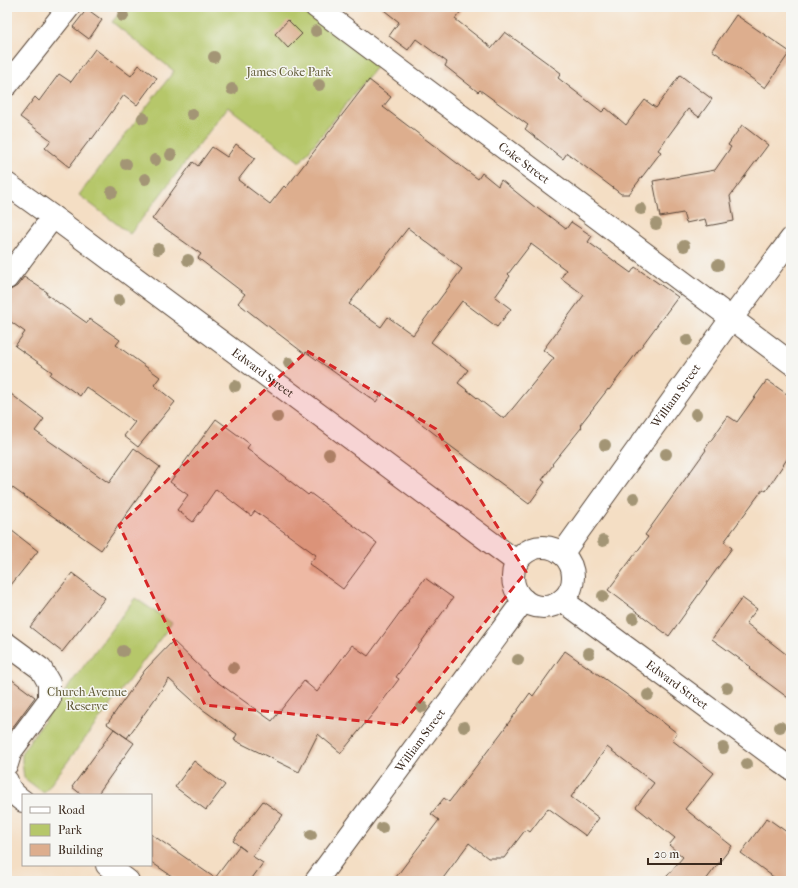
<svg xmlns="http://www.w3.org/2000/svg" width="798" height="888" font-family="'IM FELL French Canon',serif">
<rect width="100%" height="100%" fill="#f6f6f2"/>
<filter id="ink" filterUnits="userSpaceOnUse"><feTurbulence type="fractalNoise" baseFrequency=".025" numOctaves="2"/><feDisplacementMap in="SourceGraphic" scale="8" xChannelSelector="R" yChannelSelector="G"/><feConvolveMatrix kernelMatrix="1 2 1 2 8 2 1 2 1" color-interpolation-filters="sRGB"/></filter>
<filter id="wash" filterUnits="userSpaceOnUse"><feTurbulence type="fractalNoise" baseFrequency=".012" numOctaves="4" result="noise"/><feDisplacementMap in="SourceGraphic" scale="16" xChannelSelector="R" yChannelSelector="G"/><feGaussianBlur stdDeviation="0.9" result="paint"/><feColorMatrix in="noise" values="0 0 0 0 0 0 0 0 0 0 0 0 0 0 0 0 0 1.4 0 .05"/><feComposite in="paint" operator="in"/></filter>
<g filter="url(#wash)">
<rect width="100%" height="100%" fill="#f4dec4"/>
<path fill="#b6c76a" stroke="#787844" d="M124,7H316L384,57L300,162L228,107L130,234L79,195L174,71L112,22Z
M135,598L172,623L44,793L24,778L22,762V752L59,699Z"/>
<g id="blocks">
<path fill="#ddae8e" fill-rule="evenodd" d="M380,7H464L455,19L492,48L505,32L561,73L558,78L602,112L606,108L626,125L645,100L656,108L680,75L712,99L699,117L688,109L658,150L661,152L629,194H621L567,153L563,159L525,129L528,125L480,90L478,92L445,66L447,62L416,39L408,50L389,36L399,22Z
M87,9L102,20L89,39L73,27Z
M736,15L790,52L765,88L712,50Z
M288,20L302,34L288,48L275,34Z
M95,49L131,76L139,65L157,78L137,105L124,95L92,139L91,138L69,167L45,148L51,140L20,117L35,97L39,101L59,74L71,82Z
M369,80L391,97L383,107L478,179L482,173L498,186L501,180L536,208L537,207L566,229L571,222L592,236L588,242L631,273L635,267L678,297L609,390L608,389L580,425L582,427L552,464L553,465L542,480L545,482L529,504L449,445L382,393L376,402L306,352L305,354L267,325H266L238,303L245,294L198,258L201,254L152,219L193,162L198,166L212,147L227,157L236,144L255,158L238,180L270,204L284,186L286,188ZM408,228L462,269L413,335L388,317L381,327L349,304ZM531,244L566,270L561,278L584,295L543,350L554,358L504,419L458,383L468,370L431,342L462,301L497,327L511,309L495,297L510,276L508,274Z
M742,125L768,145L730,196L734,221L707,226L705,219L686,223L683,213L660,217L653,181L715,170L731,147L728,145Z
M24,277L47,292L46,294L87,323L90,319L120,340L116,345L160,377L154,385L175,402L138,447L124,436L135,422L86,387L80,396L50,375L52,372L15,346L25,332L7,319V293L9,290L12,289L17,286Z
M767,380L791,397V453L766,491L763,489L724,542L732,548L669,636L608,590L648,537L645,535L706,450L705,449L728,416L737,422Z
M7,391L44,419L35,431L109,483L134,448L160,467L101,550L7,484Z
M216,419L250,444L247,448L308,495L310,493L377,543L343,589L309,564L316,555L255,511L251,516L216,489L193,522L177,510L188,495L170,482Z
M7,527L38,551L7,590Z
M72,573L105,598L62,652L30,627Z
M425,578L453,598L396,677L399,679L376,710L341,753L318,734L299,772L234,740L237,734L202,709L169,679L127,738L107,724L145,670L173,641L213,679L272,721L304,681L317,692L352,645L368,656Z
M742,598L757,609L746,623L791,658V700L749,669L751,667L712,639Z
M565,651L626,694L677,733L672,740L714,773L685,809L732,846L705,881H663L683,857L669,845L675,838L636,807L654,783L607,747L571,797L599,818L586,836L548,808L530,832L526,829L504,858H488L469,843L441,881H393L439,820L431,814L444,798L449,802L502,732L530,693L533,696Z
M7,676L35,697L7,735Z
M114,729L134,743L97,795H82L72,787Z
M194,761L225,785L206,810L175,787Z
M263,801L283,815L252,856L263,863L250,881H179L151,862V834L215,878L239,846L246,851L233,841Z
M767,818L791,835V881H779L741,853Z"/>
</g>
</g>
<g filter="url(#ink)">
<use href="#blocks" fill-opacity="0" stroke="#574537" stroke-width="1"/>
<g fill="none" stroke-linecap="round" stroke-linejoin="round">
<g stroke="#574537" stroke-width="24">
<g id="minor">
<path id="s1" d="M316,7L791,363"/>
<path d="M7,85L39,45L69,7"/>
<path id="s2" d="M7,184L60,222L517,562"/>
<path d="M7,278L53,217"/>
<circle cx="543" cy="577" r="30"/>
<path id="s3" d="M562,554L731,319L791,239"/>
<path id="s4" d="M562,600L791,769"/>
<path d="M7,644L41,669L49,683V700L11,751L7,764"/>
<path d="M7,781C8,789 16,796 23,801"/>
<path d="M107,865L128,881"/>
<path id="s5" d="M316,881L524,600"/>
</g>
</g>
<use href="#minor" stroke="#fff" stroke-width="22"/>
</g>
<g fill="#a39575">
<circle cx="123" cy="16" r="6"/>
<circle cx="316" cy="31" r="6"/>
<circle cx="214" cy="57" r="6"/>
<circle cx="319" cy="85" r="6"/>
<circle cx="232" cy="89" r="6"/>
<circle cx="192" cy="114" r="6"/>
<circle cx="143" cy="118" r="6"/>
<circle cx="171" cy="155" r="6"/>
<circle cx="155" cy="160" r="6"/>
<circle cx="126" cy="164" r="6"/>
<circle cx="145" cy="179" r="6"/>
<circle cx="112" cy="192" r="6"/>
<circle cx="641" cy="209" r="6"/>
<circle cx="656" cy="224" r="6"/>
<circle cx="684" cy="246" r="6"/>
<circle cx="158" cy="249" r="6"/>
<circle cx="188" cy="260" r="6"/>
<circle cx="718" cy="265" r="6"/>
<circle cx="119" cy="300" r="6"/>
<circle cx="687" cy="340" r="6"/>
<circle cx="289" cy="363" r="6"/>
<circle cx="235" cy="386" r="6"/>
<circle cx="696" cy="414" r="6"/>
<circle cx="277" cy="417" r="6"/>
<circle cx="605" cy="445" r="6"/>
<circle cx="329" cy="454" r="6"/>
<circle cx="666" cy="454" r="6"/>
<circle cx="634" cy="498" r="6"/>
<circle cx="603" cy="541" r="6"/>
<circle cx="603" cy="596" r="6"/>
<circle cx="633" cy="618" r="6"/>
<circle cx="123" cy="651" r="6"/>
<circle cx="589" cy="653" r="6"/>
<circle cx="518" cy="660" r="6"/>
<circle cx="233" cy="668" r="6"/>
<circle cx="727" cy="688" r="6"/>
<circle cx="648" cy="695" r="6"/>
<circle cx="422" cy="707" r="6"/>
<circle cx="464" cy="727" r="6"/>
<circle cx="780" cy="727" r="6"/>
<circle cx="723" cy="748" r="6"/>
<circle cx="747" cy="764" r="6"/>
<circle cx="382" cy="828" r="6"/>
<circle cx="311" cy="835" r="6"/>
</g>
</g>
<path fill="#d62828" fill-opacity="0.2" stroke="#d62828" stroke-width="3" stroke-dasharray="8 5" stroke-linejoin="round" d="M307,351L436,429L526,572L401,725L205,705L119,525Z"/>
<g text-anchor="middle" stroke-width="3" stroke-linejoin="round" paint-order="stroke">
<g font-size="12" fill="#605935" stroke="#f6f6f2">
<text x="289" y="76">James Coke Park</text>
<text x="87" y="696">Church Avenue<tspan x="87" dy="14">Reserve</tspan></text>
</g>
<g font-size="12" fill="#3b2a1e" stroke="#f6f6f2">
<text dy="4" stroke="none"><textPath href="#s1" startOffset="260">Coke Street</textPath></text>
<text dy="4" stroke="none"><textPath href="#s2" startOffset="318">Edward Street</textPath></text>
<text dy="4" stroke="none"><textPath href="#s3" startOffset="195">William Street</textPath></text>
<text dy="4" stroke="none"><textPath href="#s4" startOffset="143">Edward Street</textPath></text>
<text dy="4" stroke="none"><textPath href="#s5" startOffset="175">William Street</textPath></text>
</g>
</g>
<rect width="798" height="888" fill="none" stroke="#f6f6f2" stroke-width="24"/>
<rect x="22" y="794" width="130" height="72" fill="#f6f6f2" stroke="#aba49d"/>
<rect x="30" y="807" width="20" height="6" fill="#ffffff" stroke="#aba49d"/>
<text x="58" y="814" font-size="12" fill="#3b2a1e">Road</text>
<rect x="30" y="824" width="20" height="12" fill="#b6c76a" stroke="#aba49d"/>
<text x="58" y="834" font-size="12" fill="#3b2a1e">Park</text>
<rect x="30" y="844" width="20" height="12" fill="#ddae8e" stroke="#aba49d"/>
<text x="58" y="854" font-size="12" fill="#3b2a1e">Building</text>
<path d="M648 858v6h73v-6" fill="none" stroke="#3b2a1e" stroke-width="2"/>
<text x="654" y="858" font-size="12" fill="#3b2a1e" stroke="#f6f6f2" stroke-width="3" paint-order="stroke">20 m</text>
</svg>
